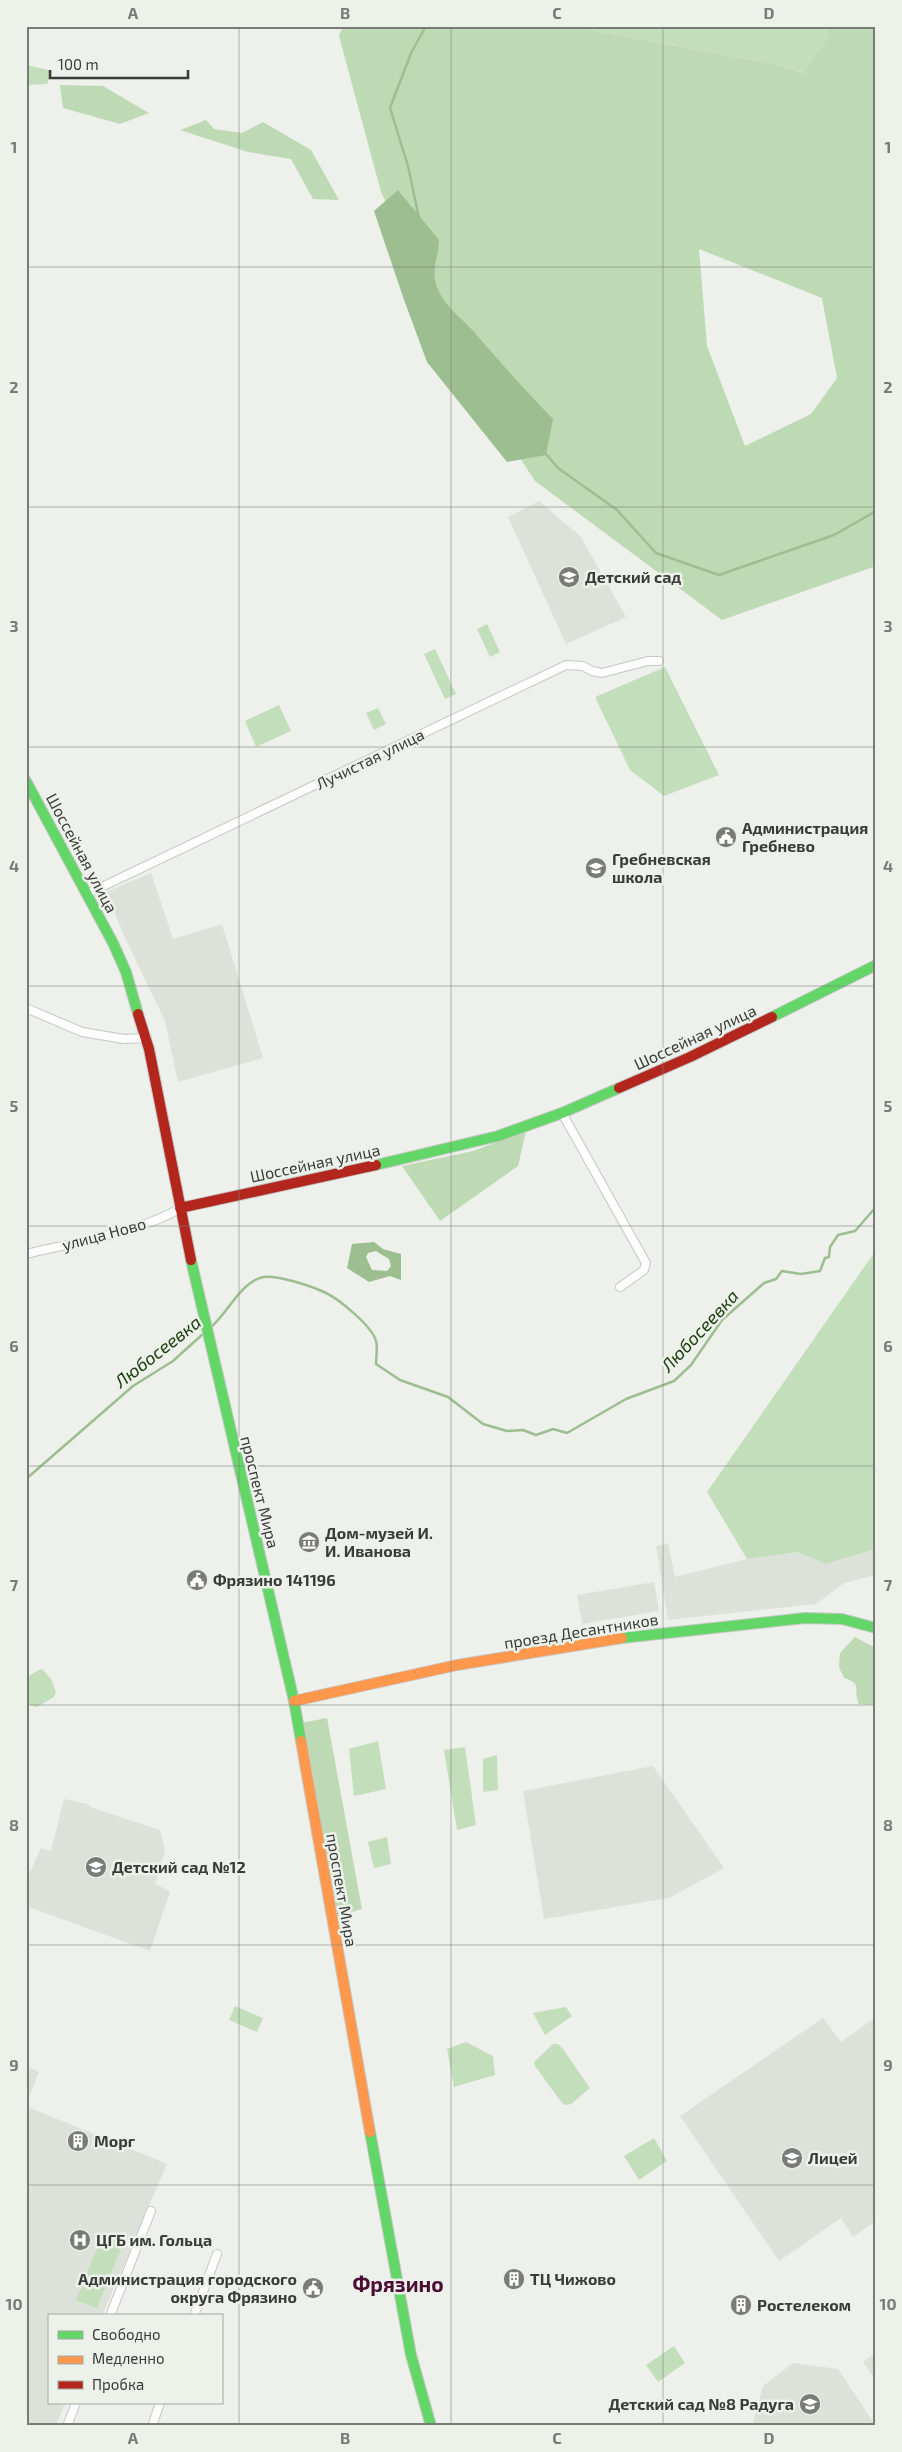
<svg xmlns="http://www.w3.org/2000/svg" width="902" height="2452" font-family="'Exo 2',sans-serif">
<rect width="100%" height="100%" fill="#edf0eb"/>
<path fill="#dce2d9" d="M539,501L581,537L626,617L566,644L508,517Z
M151,873L173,939L222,924L263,1058L178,1082L165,1021L125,938L106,892Z
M668,1543L675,1577L747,1559L798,1552L827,1564L876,1549V1575L844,1583L816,1604L668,1620L656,1546Z
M654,1582L659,1611L582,1624L577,1595Z
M653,1766L724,1868L669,1898L544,1919L523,1791Z
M64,1799L88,1804L90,1807L160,1830L165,1851L155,1883L170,1892L150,1951L26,1906V1881L41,1848L51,1851Z
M876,2017V2221L853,2237L841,2218L779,2261L680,2116L823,2018L841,2042Z
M26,2066L39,2072L26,2104Z
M28,2107L167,2164L102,2316H49V2403H65L56,2426H26V2111Z
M876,2352V2380L863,2362Z
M793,2363L838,2369L876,2426H752L763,2386Z"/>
<path fill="#c3deba" d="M569,26H823L829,35L805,73L774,64Z
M26,65L53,71L47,84L26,85Z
M487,624L500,652L490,657L477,629Z
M435,649L456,694L445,699L424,654Z
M665,667L719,775L664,796L630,770L595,697Z
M279,705L291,731L256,747L245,721Z
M378,708L386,724L374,730L366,713Z
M876,1250V1549L826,1564L798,1552L747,1559L707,1492Z
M42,1669L51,1679L56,1692L54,1697L37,1707L26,1704C26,1685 21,1677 42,1669Z
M378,1741L386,1789L354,1796L349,1749Z
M465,1747L476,1825L457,1830L444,1750Z
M497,1755L498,1790L483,1792V1759Z
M387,1837L391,1864L374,1868L368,1842Z
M235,2006L263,2018L257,2032L229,2020Z
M566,2007L572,2016L545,2035L533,2013Z
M466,2042L493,2056L495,2075L454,2087L447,2049Z
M553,2044H558L563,2049L590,2088L571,2104L566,2105L562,2103L535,2066L534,2062Z
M654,2138L667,2161L639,2180L624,2156Z
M104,2232L124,2241L97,2308L76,2300Z
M674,2346L685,2363L658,2382L646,2365Z"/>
<path fill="#bedab4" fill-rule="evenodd" d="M343,26H569L774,64L804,73L829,35L824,26H876V566L722,620L535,481L483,401L381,192L339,36ZM699,249L822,298L837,378L811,414L745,446L707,346Z
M60,85L103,86L149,113L120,124L63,108Z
M206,120L214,129L242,133L263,122L311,150L339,200L313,199L291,159L248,152L180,130Z
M526,1131L518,1166L440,1221L402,1166L473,1151Z
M855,1637L876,1648V1705L859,1704C852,1690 864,1684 844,1678L839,1667L840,1653Z
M327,1718L362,1909L335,1917L301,1723Z"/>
<path fill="#9cbe90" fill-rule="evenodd" d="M398,190L439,240C439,256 431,268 436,284C443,306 459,315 473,331C499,361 525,390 553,419L546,455L507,462L427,362L403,297L374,211Z
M374,1242L383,1249L401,1254V1280L390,1276L369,1282L347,1268L352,1244ZM376,1251L389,1259L391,1266L387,1271L372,1270L366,1257L368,1253Z"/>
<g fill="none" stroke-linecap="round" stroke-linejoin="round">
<path stroke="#9cbe90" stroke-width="2.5" d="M419,218L408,166L390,108L411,53L426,26
M546,454L558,468L617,510L656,553L719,575L834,535L876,511
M210,1328C228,1313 242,1280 264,1277C278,1275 311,1286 324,1292C338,1298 372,1326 376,1341C378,1347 376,1357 376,1364L400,1380L448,1397L483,1424L507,1431L523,1430L536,1435L553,1429L567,1433L626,1399L674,1381L691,1365L722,1320L764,1283L776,1279L782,1271L801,1274L820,1271L825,1258L829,1257L830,1247L838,1235L855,1231L876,1207
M26,1479L133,1386L173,1361L204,1333"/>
<g stroke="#c5c7c4" stroke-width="10">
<path id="street" d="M87,894L566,665L583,666L592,671L602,673L648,661H659
M26,1008L82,1032L124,1039L147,1038
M562,1113L646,1263L644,1270L620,1287
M26,1254C71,1243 142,1232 180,1208
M110,2316L151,2211
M194,2316L217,2254
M67,2426L76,2403
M152,2426L160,2403"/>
</g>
<g stroke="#c5c7c4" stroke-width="12">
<path id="fast" d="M26,781L113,943L126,972L138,1014
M772,1017L876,965
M376,1165L498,1136L562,1113L619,1088
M191,1260L294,1701L301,1741
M622,1638L805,1618L842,1619L876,1628
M370,2132L411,2355L431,2426"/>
</g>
<g stroke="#c5c7c4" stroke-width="12">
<path id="slow" d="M294,1701L457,1665L622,1638
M301,1741L370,2132"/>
</g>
<g stroke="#c5c7c4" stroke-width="12">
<path id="jam" d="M138,1014L149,1049L191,1260
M619,1088L690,1057L772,1017
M180,1208L376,1165"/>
</g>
<use href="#street" stroke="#fcfdfc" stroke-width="8"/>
<use href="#fast" stroke="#63d668" stroke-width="10"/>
<use href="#slow" stroke="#ff974d" stroke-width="10"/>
<use href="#jam" stroke="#b3261e" stroke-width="10"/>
</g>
<path fill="none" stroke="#797b77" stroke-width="1" stroke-opacity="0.55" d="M239,26V2426M451,26V2426M663,26V2426M26,267H876M26,507H876M26,747H876M26,986H876M26,1226H876M26,1466H876M26,1705H876M26,1945H876M26,2185H876"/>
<defs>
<g id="school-disc" transform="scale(1.125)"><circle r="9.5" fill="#797b77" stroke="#ecf1ea"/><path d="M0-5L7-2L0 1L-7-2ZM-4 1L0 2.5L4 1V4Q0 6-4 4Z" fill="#fff"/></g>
<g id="civic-disc" transform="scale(1.125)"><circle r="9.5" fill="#797b77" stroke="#ecf1ea"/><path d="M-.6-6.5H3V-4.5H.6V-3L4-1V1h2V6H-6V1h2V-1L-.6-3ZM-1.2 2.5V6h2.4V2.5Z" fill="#fff"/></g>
<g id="museum-disc" transform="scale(1.125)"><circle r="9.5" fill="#797b77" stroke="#ecf1ea"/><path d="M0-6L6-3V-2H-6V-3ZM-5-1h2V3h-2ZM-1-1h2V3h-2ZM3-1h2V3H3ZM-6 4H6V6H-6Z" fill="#fff"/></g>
<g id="building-disc" transform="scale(1.125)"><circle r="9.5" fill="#797b77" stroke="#ecf1ea"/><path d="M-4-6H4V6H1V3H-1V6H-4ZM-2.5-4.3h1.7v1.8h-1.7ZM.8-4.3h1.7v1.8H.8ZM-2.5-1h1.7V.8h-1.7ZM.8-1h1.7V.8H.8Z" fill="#fff"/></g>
<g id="hospital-disc" transform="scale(1.125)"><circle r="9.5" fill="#797b77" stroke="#ecf1ea"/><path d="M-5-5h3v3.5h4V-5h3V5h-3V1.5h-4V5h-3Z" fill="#fff"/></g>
</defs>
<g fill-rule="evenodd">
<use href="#school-disc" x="569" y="577"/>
<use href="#civic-disc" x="726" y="837"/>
<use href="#school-disc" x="596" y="868"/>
<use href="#museum-disc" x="309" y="1542"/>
<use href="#civic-disc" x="197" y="1580"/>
<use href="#school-disc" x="96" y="1867"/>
<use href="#building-disc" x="78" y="2141"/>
<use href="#school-disc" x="792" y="2158"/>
<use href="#hospital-disc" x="80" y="2240"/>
<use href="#building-disc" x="514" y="2279"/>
<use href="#civic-disc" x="313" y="2288"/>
<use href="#building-disc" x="741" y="2305"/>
<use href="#school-disc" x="810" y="2404"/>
</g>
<g text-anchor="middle" stroke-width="5" stroke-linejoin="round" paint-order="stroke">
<g font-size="16" font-weight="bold" fill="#3a3c39" stroke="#ecf1ea" text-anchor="start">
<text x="585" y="583">Детский сад</text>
<text x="742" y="834">Администрация<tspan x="742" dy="18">Гребнево</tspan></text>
<text x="612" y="865">Гребневская<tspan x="612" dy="18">школа</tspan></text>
<text x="325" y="1539">Дом-музей И.<tspan x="325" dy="18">И. Иванова</tspan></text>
<text x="213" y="1586">Фрязино 141196</text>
<text x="112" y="1873">Детский сад №12</text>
<text x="94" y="2147">Морг</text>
<text x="808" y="2164">Лицей</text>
<text x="96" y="2246">ЦГБ им. Гольца</text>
<text x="297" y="2285" text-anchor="end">Администрация городского<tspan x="297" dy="18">округа Фрязино</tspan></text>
<text x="530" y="2285">ТЦ Чижово</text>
<text x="757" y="2311">Ростелеком</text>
<text x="794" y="2410" text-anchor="end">Детский сад №8 Радуга</text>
</g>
<g font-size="16" fill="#3a3c39" stroke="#ecf1ea">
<text transform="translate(370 759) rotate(-26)" y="6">Лучистая улица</text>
<text transform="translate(82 853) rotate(62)" y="6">Шоссейная улица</text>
<text transform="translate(695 1037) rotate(-25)" y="6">Шоссейная улица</text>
<text transform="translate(315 1163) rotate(-12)" y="6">Шоссейная улица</text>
<text transform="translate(104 1234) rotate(-15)" y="6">улица Ново</text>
<text transform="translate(260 1492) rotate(76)" y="6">проспект Мира</text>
<text transform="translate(581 1631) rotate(-9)" y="6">проезд Десантников</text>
<text transform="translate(342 1890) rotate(80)" y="6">проспект Мира</text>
</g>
<g font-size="18" font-style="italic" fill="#1b3b0f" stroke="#ecf1ea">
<text transform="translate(700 1331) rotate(-47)" y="6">Любосеевка</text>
<text transform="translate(158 1352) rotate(-38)" y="6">Любосеевка</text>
</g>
<g font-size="21" font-weight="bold" fill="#4b0d33" stroke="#ecf1ea">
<text x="398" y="2292">Фрязино</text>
</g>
</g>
<rect width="902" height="2452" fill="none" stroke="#ecf1ea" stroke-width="55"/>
<rect x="48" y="2314" width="175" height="90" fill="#ecf1ea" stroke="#a5a9a3"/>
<rect x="58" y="2331" width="25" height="8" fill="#63d668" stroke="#a5a9a3"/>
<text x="92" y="2340" font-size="15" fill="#3a3c39">Свободно</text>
<rect x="58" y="2356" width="25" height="8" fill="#ff974d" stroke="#a5a9a3"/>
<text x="92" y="2364" font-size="15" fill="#3a3c39">Медленно</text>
<rect x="58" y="2381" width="25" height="8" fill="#b3261e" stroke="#a5a9a3"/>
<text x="92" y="2390" font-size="15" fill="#3a3c39">Пробка</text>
<path d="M50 70v8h138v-8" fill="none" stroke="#3a3c39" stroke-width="2.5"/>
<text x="58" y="70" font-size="15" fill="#3a3c39" stroke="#ecf1ea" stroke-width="4" paint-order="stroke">100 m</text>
<rect x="28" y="28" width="846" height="2396" fill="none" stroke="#797b77" stroke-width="2"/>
<g font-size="16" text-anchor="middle" font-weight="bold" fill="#797b77">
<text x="133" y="19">A</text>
<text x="345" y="19">B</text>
<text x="557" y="19">C</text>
<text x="769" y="19">D</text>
<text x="14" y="153">1</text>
<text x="888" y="153">1</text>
<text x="14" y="393">2</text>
<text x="888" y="393">2</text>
<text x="14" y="632">3</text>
<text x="888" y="632">3</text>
<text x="14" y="872">4</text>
<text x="888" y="872">4</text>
<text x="14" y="1112">5</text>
<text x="888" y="1112">5</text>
<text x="14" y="1352">6</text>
<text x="888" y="1352">6</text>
<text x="14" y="1591">7</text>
<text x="888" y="1591">7</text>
<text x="14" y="1831">8</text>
<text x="888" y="1831">8</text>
<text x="14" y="2071">9</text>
<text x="888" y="2071">9</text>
<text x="14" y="2310">10</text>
<text x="888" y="2310">10</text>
<text x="133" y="2444">A</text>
<text x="345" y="2444">B</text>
<text x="557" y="2444">C</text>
<text x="769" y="2444">D</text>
</g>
</svg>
